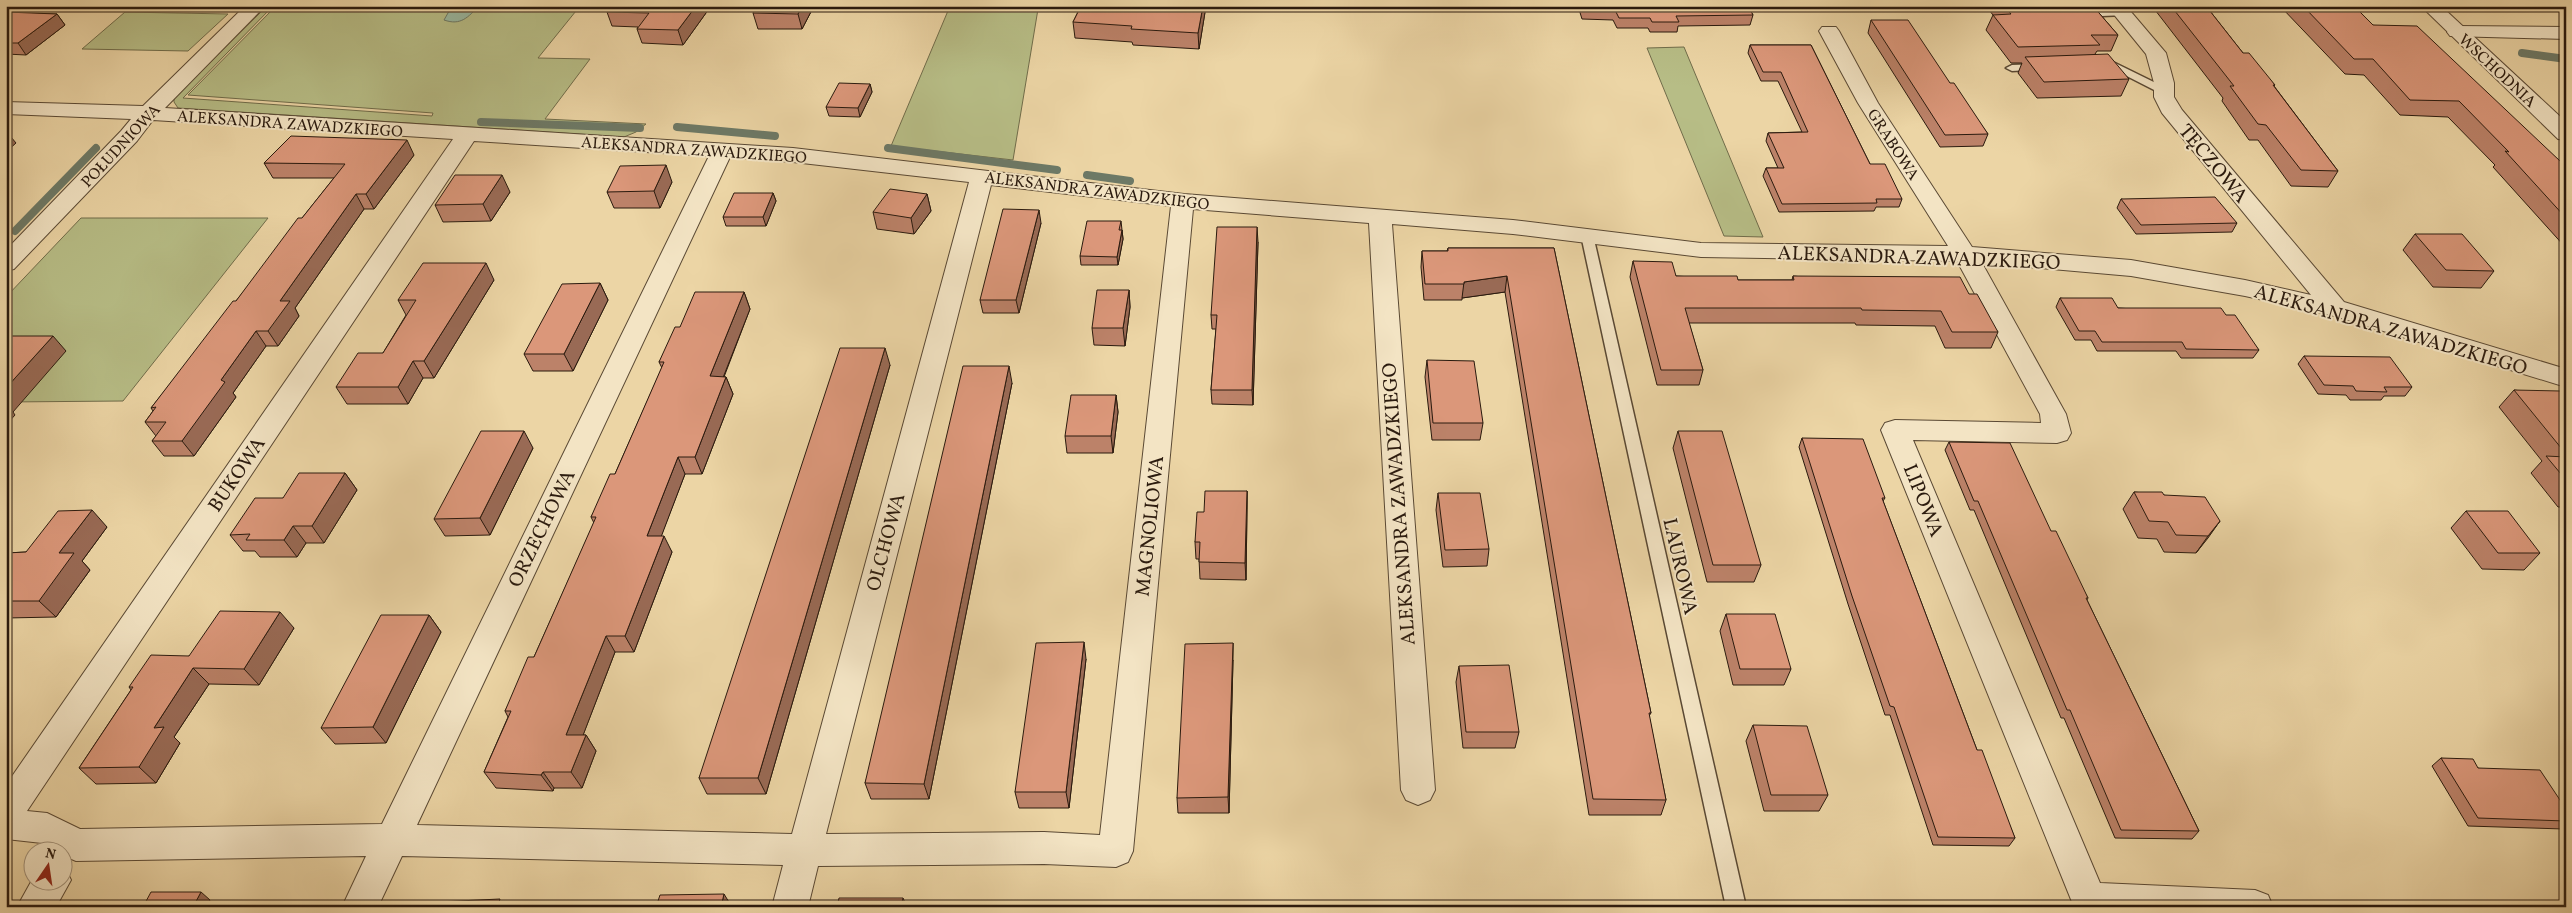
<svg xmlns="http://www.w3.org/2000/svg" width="2572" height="913" font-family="Vollkorn,serif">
<rect width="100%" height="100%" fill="#ecd5a5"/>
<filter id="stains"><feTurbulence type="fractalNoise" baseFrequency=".004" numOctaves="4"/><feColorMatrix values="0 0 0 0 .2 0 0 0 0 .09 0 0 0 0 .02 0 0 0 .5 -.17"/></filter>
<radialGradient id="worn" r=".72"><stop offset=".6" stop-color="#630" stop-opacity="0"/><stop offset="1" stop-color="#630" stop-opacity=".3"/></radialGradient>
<path fill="#b7bd86" stroke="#706c4a" d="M267,6H273L183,98L432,116L433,113L188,95L276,6H580L538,58L590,59L545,119L646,124L636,132L624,137L178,108L174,102V98Z
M950,6H1010L1038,9L1013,160L891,146Z
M125,12L228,14L188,51L82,49Z
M1684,47L1763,237L1724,236L1647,48Z
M81,218H268L123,401L6,402V297Z"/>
<path fill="#9ab9a1" stroke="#6d7966" d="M452,6H479C468,17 461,26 444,20Z"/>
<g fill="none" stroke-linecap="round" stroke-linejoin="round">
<path stroke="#6d7966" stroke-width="8" d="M2522,53L2566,59
M481,122L640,128
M677,127L775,136
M888,148L1057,170
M1087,175L1130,181
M15,231L96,148"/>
<g stroke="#5a4934" stroke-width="3">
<path id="service" d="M2122,10L2126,11V15L2078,17L2073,14L2078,11Z
M2113,62L2168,89L2170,91L2168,93H2160L2111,68H2102L2096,65L2102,62Z
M2041,64L2047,67L2045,69L2012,71L2006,68L2012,65Z
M1587,231L1593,235L1746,907H1726L1581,235Z"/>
</g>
<g stroke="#5a4934" stroke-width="2">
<path id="minor" d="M245,6H265L165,108L793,148L1184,194L1513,220L1701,243L1948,246L1858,103L1819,31L1822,27H1836L1839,31L1878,103L1972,247L2131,260L2245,280L2311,295L2162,113L2154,97V83L2146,54L2107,6H2126L2166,53L2174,83V97L2182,110L2344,302L2566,369V387L2331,315L2245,296L2131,276L1982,263L2066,414L2071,433L2067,440L2057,443L1913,440L2100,883L2255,890L2268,895L2273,907H2074L1881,430L1885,423L1895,420L2041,423L2040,414L1957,261L1701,257L1513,234L1392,224L1435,790L1430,800L1418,805L1406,800L1401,790L1369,223L1193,209L1133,851L1128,862L1116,867L1044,864L818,866L808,907H772L783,865L402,856L378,907H342L366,856L76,861L62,855V850H54L42,843L6,839V785L453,139L153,120L137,141L14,269L6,271V250L121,131L131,119L6,114V102L143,106ZM474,141L709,156L382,824L80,829L47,813L27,811ZM730,157L793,162L969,182L792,834L417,825ZM991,185L1171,206L1100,835L1044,832L826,834Z
M2457,26L2566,27V39L2450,36L2447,32L2450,28Z
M62,867L65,868L71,880L56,907H17L32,880H62Z"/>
</g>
<g stroke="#5a4934" stroke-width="2">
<path id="tertiary" d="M2421,6H2441L2566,122V140L2558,139Z"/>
</g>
<use href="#service" fill="#f3e4c4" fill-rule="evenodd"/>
<use href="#minor" fill="#f3e4c4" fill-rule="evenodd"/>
<use href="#tertiary" fill="#f3e4c4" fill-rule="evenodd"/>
</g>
<path fill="#bc8269" stroke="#2a1a0e" d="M611,6H711L683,45L642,43L637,29L638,27L612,26L607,12Z
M757,6H814L802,29H758L753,13Z
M1081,6H1206L1199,49L1133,45L1132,42L1075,38L1073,22Z
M1578,6H1748L1753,15L1750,25L1678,26L1677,32H1650L1648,28H1617L1613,20L1582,19Z
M1986,6H2093L2118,35L2111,51H2097L2095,54L2129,79L2121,96L2037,98L2018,73L2022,63H2011L1986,30L1993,15Z
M2152,6H2206L2243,53L2275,85L2274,86L2338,171L2328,187L2291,186L2258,140H2249L2222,101L2223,98Z
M2280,6H2354L2373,25L2560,161L2566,162V248L2493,167L2495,165L2448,117L2400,115L2364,75L2345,74Z
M6,12L57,14L65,25L26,55L6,54Z
M1871,20L1950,83L1988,134L1983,146L1940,147L1868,33Z
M1750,45H1811L1870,164L1902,199L1899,207H1876L1874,211L1779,212L1763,176L1766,168H1778L1766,141L1768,133L1802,132L1778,81H1761L1748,53Z
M870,84L872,92L860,117L829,116L826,107Z
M414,155L374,209H364L295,308L299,316L278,346H266L233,393L236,397L194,456H164L152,441L156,436L145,422L153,411L151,408L236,301L334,178H273L264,163Z
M672,182L660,208H614L607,192Z
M510,192L491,221L443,222L435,205Z
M773,193L776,201L766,226H726L723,217Z
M927,194L931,211L914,234L877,229L873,212Z
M2121,199L2237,223L2232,232L2136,234L2117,208Z
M1121,221L1123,239L1118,265H1081L1080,256Z
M1041,223L1019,313H983L980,300Z
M2415,234L2494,271L2481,288L2433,287L2403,250Z
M1258,242L1253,405L1212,404L1211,390L1216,329H1212L1211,315Z
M1448,248H1554L1651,713L1649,716L1666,800L1661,815H1589L1505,292L1462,298V300H1424L1421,267L1422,251H1447Z
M1633,261L1676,276L1738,280H1792L1793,276L1969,294L1998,332L1991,348H1945L1935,326L1856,325L1855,323H1689L1703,370L1699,385H1657L1630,277Z
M494,280L434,378H423L408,404H347L336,387L383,353L406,315L398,300Z
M600,283L608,300L573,371H533L524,354Z
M1129,290L1130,307L1125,346L1094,345L1092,328Z
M744,292L750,309L724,377H726L733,394L702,474H685L661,536L672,552L634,652H615L583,735H586L596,751L582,788H554L553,791L496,788L484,772L508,717L505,711L534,657L594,523L591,517L615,474L662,368L659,362L680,327Z
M2060,298L2118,308L2226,315L2259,350L2253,358H2181L2176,351H2097L2091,340H2075L2056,307Z
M2304,356L2412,387L2405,396H2384L2381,400H2350L2346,395L2318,394L2298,364Z
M1427,360L1483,423L1480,440H1432L1425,377Z
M890,365L766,794H707L699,778Z
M1012,383L929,799H871L865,783Z
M2514,390L2566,397V507H2558L2531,473L2542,461L2499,407Z
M1116,395L1118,412L1113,453H1067L1065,436Z
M1678,431L1761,565L1754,582H1707L1673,448Z
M1802,438L1885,498L1883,501L1977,750L2015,838L2009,846L1933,845L1890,715H1885L1848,604L1799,447Z
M1949,442L2051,531L2088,598L2087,600L2199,831L2192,839L2115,838L2064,718H2061L1974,510H1970L1945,450Z
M533,448L490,535L445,536L434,519Z
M345,473L357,490L324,543H306L297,557H260L255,551H243L230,535L283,498Z
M1247,491V508L1246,580L1200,579L1199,559H1196L1195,542L1204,512Z
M2134,492L2164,495L2220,521L2196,553L2164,552L2157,539L2138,538L2123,509Z
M1438,493L1489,549L1487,566L1443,567L1436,510Z
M2466,511L2540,553L2524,570L2482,569L2451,528Z
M107,527L82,561L90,570L56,617L6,618V553L26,552Z
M1726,614L1791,669L1784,685H1733L1720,631Z
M429,615L441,632L386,743L335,744L321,728Z
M294,628L259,685L209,684L174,737L180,743L156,783L96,784L79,768L131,690L129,687L189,656Z
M1086,659L1069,808H1019L1015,792Z
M1233,660L1229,813H1178L1177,798Z
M1459,666L1519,732L1515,748H1463L1456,682Z
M1753,725L1828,795L1819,811H1764L1746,741Z
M2441,758L2478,768L2566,809V827L2564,829L2468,826L2432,766Z"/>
<path fill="#996a55" stroke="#2a1a0e" d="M696,6H711L683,45L678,30Z
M802,6H814L802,29L798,14Z
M1203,6H1206L1199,49L1198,33Z
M57,14L65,25L26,55L18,43Z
M870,84L872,92L860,117L858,108Z
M6,131L16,143L6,152Z
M407,140L414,155L374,209L366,194Z
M666,165L672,182L660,208L654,191Z
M502,175L510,192L491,221L483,204Z
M773,193L776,201L766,226L763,217Z
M356,194L364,209L295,308L299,316L278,346L268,331L280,301Z
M927,194L931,211L914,234L911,218Z
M1039,210L1041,223L1019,313L1016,300Z
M1257,227L1258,242L1253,405L1252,390Z
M1122,230L1123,239L1118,265L1117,257Z
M486,263L494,280L434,378L424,361Z
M1507,276L1505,292L1462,298L1464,282Z
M600,283L608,300L573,371L564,354Z
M1129,290L1130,307L1125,346L1123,328Z
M744,292L750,309L717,393L710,376Z
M256,331L266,346L233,393L236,397L194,456L182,441L221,380Z
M53,336L66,351L13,412L15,415L6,425V388Z
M885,348L890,365L766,794L758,778Z
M413,361L423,378L408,404L398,387Z
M1009,366L1012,383L929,799L924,784Z
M726,377L733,394L702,474L695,457Z
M1116,395L1118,412L1113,453L1111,436Z
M524,431L533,448L490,535L480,518Z
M678,457L685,474L655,553L647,536Z
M345,473L357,490L324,543L312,526Z
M1247,491V508L1246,580L1245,563Z
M92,510L107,527L82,561L90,570L56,617L39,601L59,553Z
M2220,521L2208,538L2196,553L2208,536Z
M293,526L306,543L297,557L284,540Z
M664,536L672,552L634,652L625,636Z
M280,612L294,628L259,685L244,669Z
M429,615L441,632L386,743L373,727Z
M606,636L615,652L577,751L566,735Z
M1084,642L1086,659L1069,808L1066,792Z
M1233,643V660L1229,813L1228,797Z
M193,668L209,684L174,737L180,743L156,783L139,767L154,728Z
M586,735L596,751L582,788L571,772Z
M543,772L554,788L553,791L541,775Z
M201,892L210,900L206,907H193Z
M724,894L732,907H721Z
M903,898L907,907H901Z
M530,902L534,907H528Z"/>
<path fill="#db977a" stroke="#2a1a0e" d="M611,6H696L678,30L637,29L649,13L607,12Z
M757,6H802L798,14L753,13Z
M1081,6H1203L1198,33L1131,29L1132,26L1073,22Z
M1583,6H1748L1753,15L1676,16L1679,22H1652L1650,18H1619L1615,10L1583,9Z
M2004,6H2093L2118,35H2091L2100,45L2018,47L1993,15L2011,14Z
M2171,6H2206L2243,53H2249L2275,85H2273L2338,171L2301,170L2266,125L2258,124L2230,86H2234Z
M2303,6H2354L2373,25L2417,26L2560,161H2564L2566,162V218L2505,151L2509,152L2459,101L2410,100L2373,59H2354Z
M6,12L57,14L18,43H6Z
M1871,20H1908L1950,83H1954L1988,134L1945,135Z
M1750,45H1811L1870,164H1885L1902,199H1876L1877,203L1782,204L1766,168H1784L1768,133L1808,132L1781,72H1763Z
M2108,54L2129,79L2044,82L2025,57Z
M839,83L870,84L858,108L826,107Z
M291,136L407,140L366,194H356L280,301H290L268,331H256L221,380L225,382L182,441H152L166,422H145L156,407L151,408L233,301H236L298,218H302L345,164L264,163Z
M666,165L654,191L607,192L620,166Z
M455,175H502L483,204L435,205Z
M890,189L927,194L911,218L873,212Z
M734,193H773L763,217H723Z
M2215,197L2237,223L2141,225L2121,199Z
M1003,209L1039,210L1016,300H980Z
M1087,221H1121L1119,230H1122L1117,257L1080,256Z
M1217,227H1257L1252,390H1211L1217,315H1211Z
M2415,234H2462L2494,271L2446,270Z
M1448,248H1554L1651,713H1649L1666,800L1593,799L1507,276L1464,282V284H1425L1422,251H1448Z
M1633,261L1672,262L1676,276H1737L1738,280H1794L1793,276L1960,277L1969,294H1977L1998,332H1952L1941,311L1862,310L1861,308H1685L1703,370H1661Z
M423,263H486L424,361H413L398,387H336L358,353H383L416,300H398Z
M600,283L564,354H524L562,284Z
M1097,290H1129L1123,328H1092Z
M695,292H744L710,376L726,377L695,457H678L647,536H664L625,636H606L566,735H586L571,772H543L541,775L484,772L511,711H505L528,657H534L596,517H591L610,474H615L664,362H659L675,327H680Z
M2060,298H2112L2118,308H2221L2226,315H2235L2259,350L2186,349L2182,342H2102L2095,331H2079Z
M6,336H53L6,388Z
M840,348H885L758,778H699Z
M2304,356L2390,357L2412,387H2384L2387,392L2356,391L2353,386L2324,385Z
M1427,360L1474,361L1483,423H1433Z
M963,366H1009L924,784L865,783Z
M2514,390L2560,391L2566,397V454Z
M1071,395H1116L1111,436H1065Z
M481,431H524L480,518L434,519Z
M1678,431H1722L1761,565H1713Z
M1802,438L1863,439L1885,498H1882L1977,750H1982L2015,838L1938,837L1894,707L1890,706L1852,596Z
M1949,442L2010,443L2051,531H2056L2088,598H2086L2199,831L2121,830L2070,710H2067L1978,501H1974Z
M2546,456L2566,457V480Z
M299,473H345L312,526H293L284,540H246L250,534L230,535L255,498H283Z
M1205,491H1247L1245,563L1199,562L1200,542H1195L1197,512H1204Z
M2134,492H2162L2164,495L2205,497L2220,521L2208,536L2176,535L2168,522L2149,521Z
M1438,493H1480L1489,549L1445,550Z
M92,510L59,553H74L39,601H6V553L26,552L58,511Z
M2466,511H2508L2540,553H2498Z
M220,611L280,612L244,669L193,668L154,728L164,727L139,767L79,768L133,687H129L151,655L189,656Z
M1726,614H1775L1791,669H1740Z
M381,615H429L373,727L321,728Z
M1084,642L1066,792H1015L1036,643Z
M1233,643L1228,797L1177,798L1185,644Z
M1509,665L1519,732H1466L1459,666Z
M1753,725L1807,726L1828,795H1771Z
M2441,758L2473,759L2478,768L2540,770L2566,809V821L2478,818Z
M151,892H201L193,907H83L84,905H144Z
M724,894L721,907H656L660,895Z
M839,898H903L901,907H837Z
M500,899L499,902H530L528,907H435L437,902Z"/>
<g text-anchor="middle" stroke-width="4" stroke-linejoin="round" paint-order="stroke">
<g font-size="16" fill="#2a1a0e" stroke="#f3e4c4">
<text transform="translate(2498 70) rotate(43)" y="6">WSCHODNIA</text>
<text transform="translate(290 123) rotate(4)" y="6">ALEKSANDRA ZAWADZKIEGO</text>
<text transform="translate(1894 144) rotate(57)" y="6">GRABOWA</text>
<text transform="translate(120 145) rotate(-47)" y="6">POŁUDNIOWA</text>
<text transform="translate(694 149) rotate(4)" y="6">ALEKSANDRA ZAWADZKIEGO</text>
<text transform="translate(1097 190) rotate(7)" y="6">ALEKSANDRA ZAWADZKIEGO</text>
</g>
<g font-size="20" fill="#2a1a0e" stroke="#f3e4c4">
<text transform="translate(2214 163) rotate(50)" y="7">TĘCZOWA</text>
<text transform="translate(1919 257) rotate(2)" y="7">ALEKSANDRA ZAWADZKIEGO</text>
<text transform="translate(2391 329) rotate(16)" y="7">ALEKSANDRA ZAWADZKIEGO</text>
<text transform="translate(236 474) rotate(-56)" y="7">BUKOWA</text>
<text transform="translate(1924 500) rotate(68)" y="7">LIPOWA</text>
<text transform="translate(1398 504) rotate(-94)" y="7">ALEKSANDRA ZAWADZKIEGO</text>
<text transform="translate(1149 526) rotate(-84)" y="7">MAGNOLIOWA</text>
<text transform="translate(541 528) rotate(-64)" y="7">ORZECHOWA</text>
<text transform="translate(885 542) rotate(-75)" y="7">OLCHOWA</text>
<text transform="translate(1681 566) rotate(77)" y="7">LAUROWA</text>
</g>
</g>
<rect width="2572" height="913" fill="none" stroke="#ecd5a5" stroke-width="25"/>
<rect x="8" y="8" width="2557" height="898" fill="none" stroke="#2a1a0e" stroke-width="2.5"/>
<rect x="12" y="12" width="2547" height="888" fill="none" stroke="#2a1a0e"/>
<g transform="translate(48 866) rotate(13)"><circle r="24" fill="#f3e4c4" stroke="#a3937b"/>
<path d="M0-4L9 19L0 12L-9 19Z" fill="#8f2418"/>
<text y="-8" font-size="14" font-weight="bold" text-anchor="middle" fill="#2a1a0e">N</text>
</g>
<rect width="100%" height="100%" filter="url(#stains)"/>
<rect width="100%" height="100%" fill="url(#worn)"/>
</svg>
